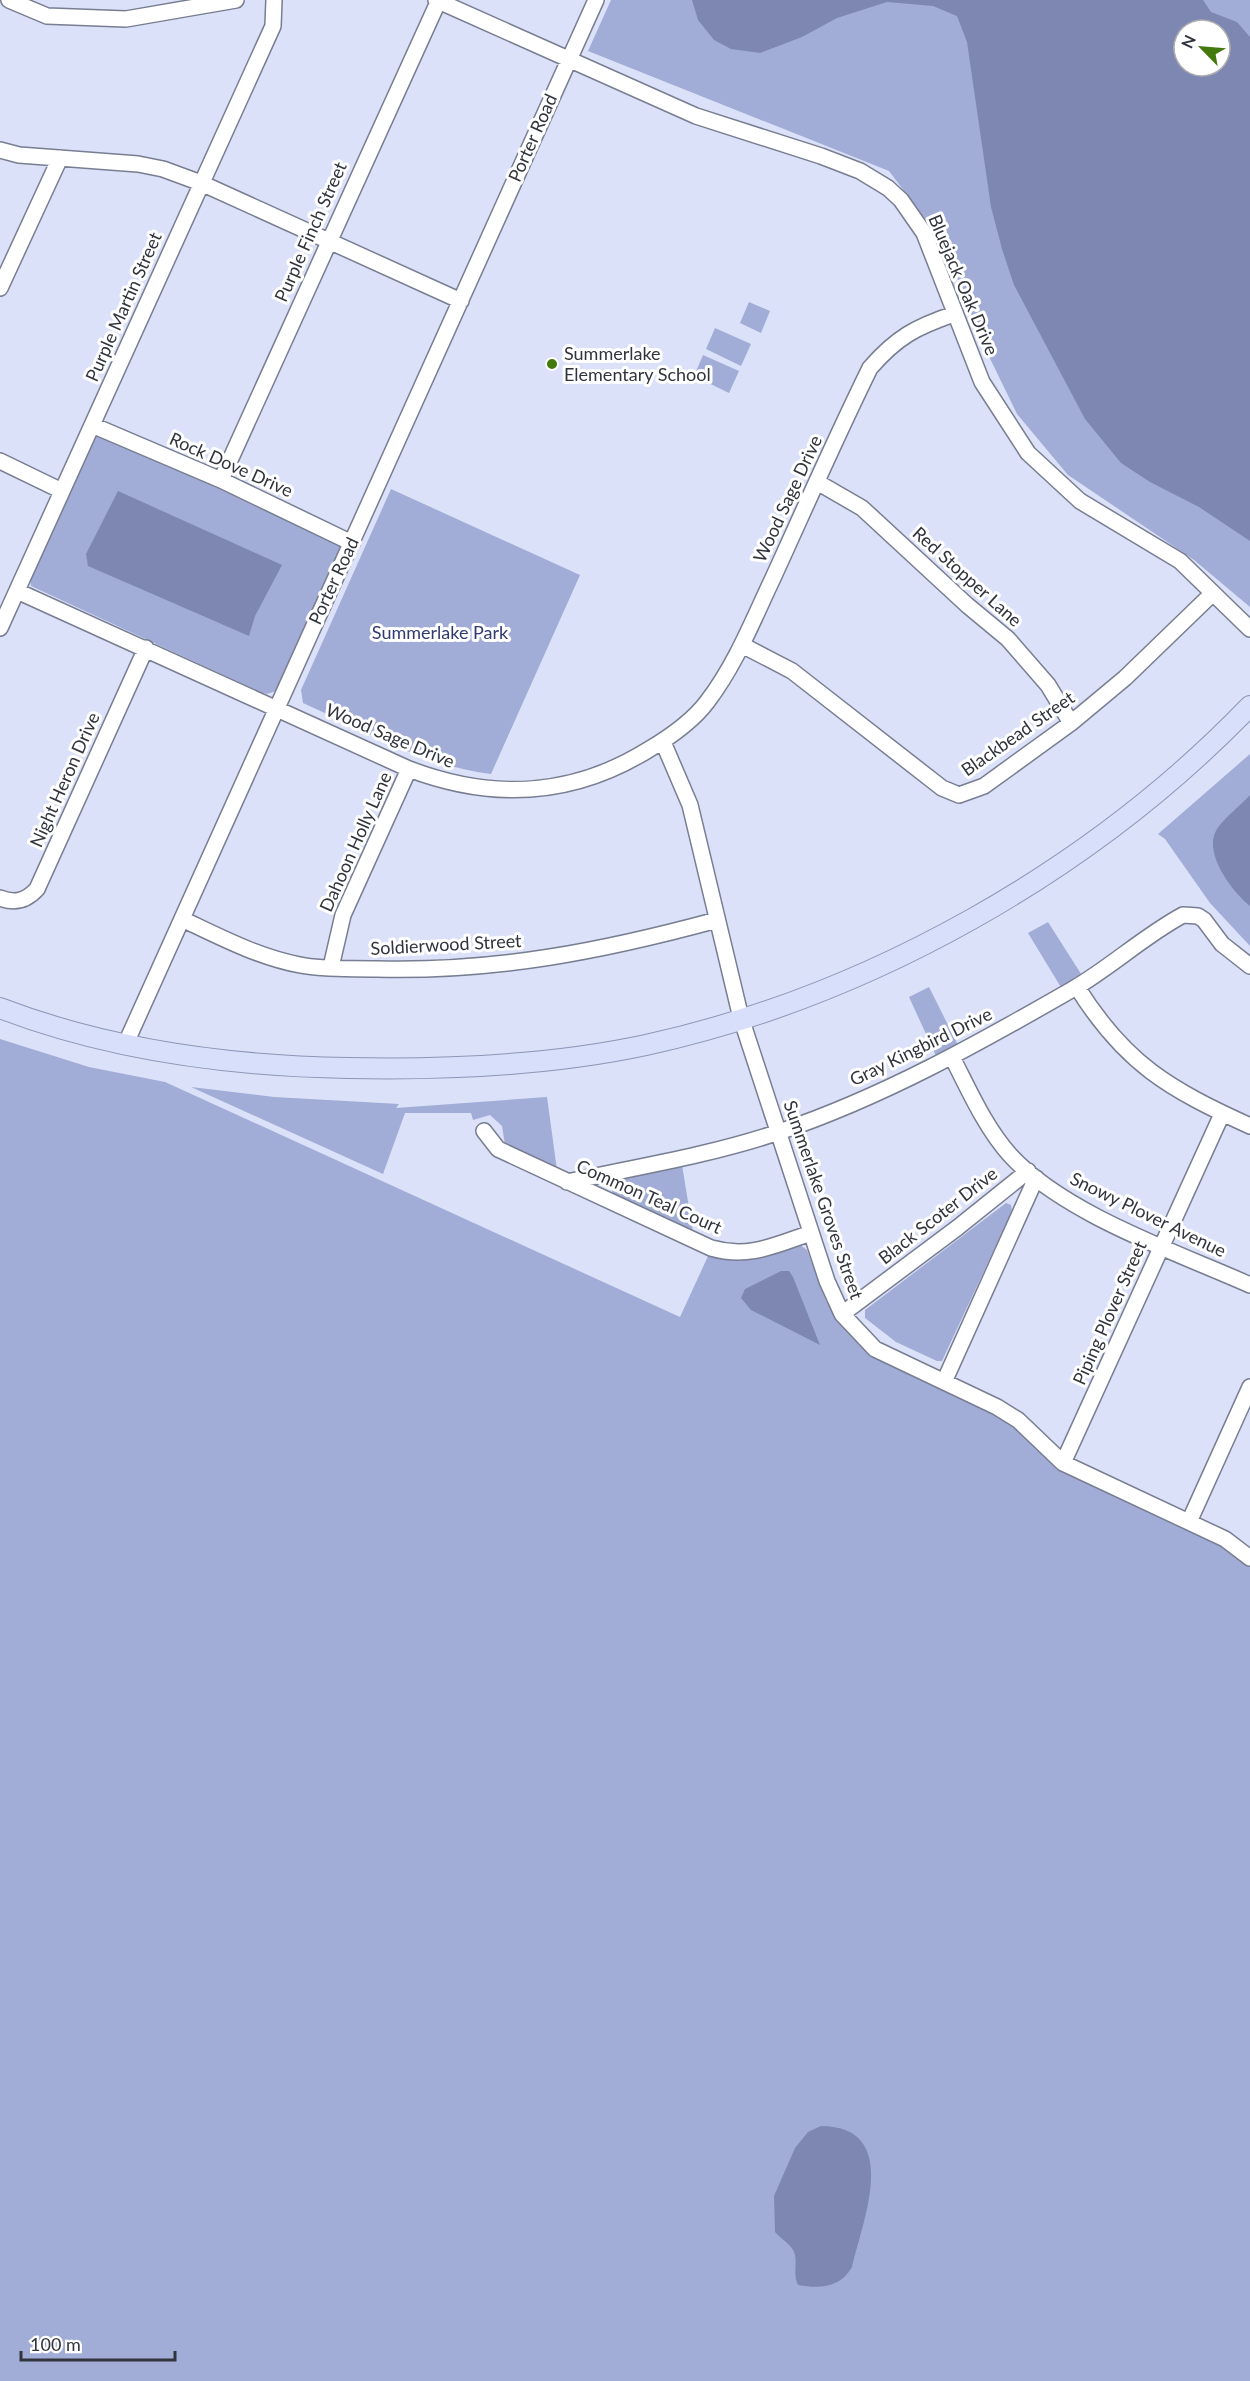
<svg xmlns="http://www.w3.org/2000/svg" width="1250" height="2381" font-family="Lato,sans-serif">
<rect width="100%" height="100%" fill="#dbe1f8"/>
<path fill="#a2add7" fill-rule="evenodd" d="M611,0H1250V607L1194,560L1068,475L1017,414L981,340L944,244L889,171L588,51ZM1184,30H1220V66H1184Z
M749,302L770,311L761,333L740,323Z
M715,328L751,344L741,366L706,349Z
M703,355L739,371L729,393L694,376Z
M97,435L106,436L338,541L340,546L338,557L276,691L267,694L260,692L31,586L30,577Z
M391,489L580,575L491,774C424,766 364,730 303,703L301,690Z
M1250,754V946L1210,903L1165,839L1158,834Z
M1048,922L1083,977L1062,989L1028,933Z
M929,987L959,1047L937,1058L909,997Z
M0,1039L89,1067L165,1082L680,1317L709,1254L744,1260L799,1244L807,1250L826,1301L859,1343L896,1367L1002,1417L1060,1467L1217,1541L1250,1566V2381H0Z
M191,1087L274,1097L399,1104L396,1108L547,1097L557,1170L505,1145L502,1126L490,1115L473,1120L471,1113H405L383,1174Z
M682,1165L693,1232L614,1197C611,1190 610,1185 615,1179Z
M1006,1203L1011,1205L1012,1211L942,1361H937L896,1342L865,1318V1310Z"/>
<path fill="#7d87b1" fill-rule="evenodd" d="M692,0H1203L1211,12L1237,22L1250,37V541L1199,507L1150,482L1121,463L1085,419L1014,285L1002,249L991,207L967,42L957,16L933,6L887,2L837,18L802,37L760,53L731,49L714,40L698,20ZM1184,30H1220V66H1184Z
M118,491L282,565L255,616L249,636L88,566L86,554Z
M1250,795V906C1232,892 1202,852 1217,829C1225,817 1240,806 1250,795Z
M781,1271H789L793,1277L820,1345L751,1310L741,1298L745,1289Z
M821,2126C902,2127 863,2219 852,2267C840,2288 820,2289 798,2285C792,2273 799,2260 793,2250C790,2244 780,2238 775,2232L774,2196L795,2148L808,2132Z"/>
<g fill="none" stroke-linecap="round" stroke-linejoin="round">
<g stroke="#787e91" stroke-width="18">
<path id="minor" d="M9,0L47,16L126,19L236,0
M436,0L696,116L821,156L860,171L888,188L901,200L924,233L982,382L1028,453L1080,501L1180,561L1250,629
M0,150L19,155L138,164L163,169L201,183L461,301
M0,288L60,158
M92,425L221,480L352,543
M0,461L62,491
M221,480L439,0
M817,482L862,508L967,605L1008,639L1048,685L1071,723
M17,591L409,769C493,801 572,797 648,750C670,737 692,722 707,702C736,664 753,620 773,578C805,508 836,437 870,368C897,337 916,327 954,314
M0,628L273,26L274,0
M742,645L792,671L942,788L959,795L984,786L1071,723L1125,678L1213,593
M663,742L690,805L741,1018L827,1281L842,1314L875,1349L997,1407L1018,1420L1063,1463L1225,1539L1250,1558
M0,898C15,904 26,901 37,889L146,648
M182,919C220,937 258,957 300,965C324,970 352,968 377,969C496,972 603,951 717,920
M331,967L343,915L409,769
M1077,987C1125,1064 1169,1089 1250,1126
M126,1043L596,0
M952,1057C969,1090 985,1127 1010,1155C1064,1214 1176,1252 1250,1285
M484,1131L498,1149L711,1248C749,1259 775,1245 811,1233
M567,1182C637,1167 711,1155 779,1132C883,1097 979,1043 1073,989C1111,967 1144,936 1183,915L1198,916L1204,920L1222,944L1250,966
M842,1314L957,1228L1028,1171
M944,1382L1036,1178
M1063,1463L1222,1114
M1189,1522L1250,1387"/>
</g>
<g stroke="#8c95b6" stroke-width="22">
<path id="major" d="M0,1008C109,1050 231,1066 348,1068C447,1070 548,1066 646,1045C869,996 1091,871 1250,706"/>
</g>
<use href="#minor" stroke="#fff" stroke-width="15"/>
<use href="#major" stroke="#d7dffa" stroke-width="20"/>
</g>
<circle fill="#427a0e" stroke="#fff" stroke-width="2" cx="552" cy="364" r="6"/>
<g text-anchor="middle" stroke-width="6" stroke-linejoin="round" paint-order="stroke">
<g font-size="18" fill="#31343c" stroke="#fff">
<text transform="translate(533 138) rotate(-66)" y="6">Porter Road</text>
<text transform="translate(311 232) rotate(-66)" y="6">Purple Finch Street</text>
<text transform="translate(963 285) rotate(67)" y="6">Bluejack Oak Drive</text>
<text transform="translate(124 307) rotate(-66)" y="6">Purple Martin Street</text>
<text transform="translate(231 465) rotate(24)" y="6">Rock Dove Drive</text>
<text transform="translate(788 499) rotate(-65)" y="6">Wood Sage Drive</text>
<text transform="translate(967 577) rotate(42)" y="6">Red Stopper Lane</text>
<text transform="translate(334 581) rotate(-65)" y="6">Porter Road</text>
<text transform="translate(1018 734) rotate(-35)" y="6">Blackbead Street</text>
<text transform="translate(390 736) rotate(23)" y="6">Wood Sage Drive</text>
<text transform="translate(65 780) rotate(-66)" y="6">Night Heron Drive</text>
<text transform="translate(356 842) rotate(-66)" y="6">Dahoon Holly Lane</text>
<text transform="translate(446 945) rotate(-3)" y="6">Soldierwood Street</text>
<text transform="translate(921 1047) rotate(-26)" y="6">Gray Kingbird Drive</text>
<text transform="translate(649 1197) rotate(24)" y="6">Common Teal Court</text>
<text transform="translate(823 1200) rotate(71)" y="6">Summerlake Groves Street</text>
<text transform="translate(1148 1215) rotate(26)" y="6">Snowy Plover Avenue</text>
<text transform="translate(938 1216) rotate(-38)" y="6">Black Scoter Drive</text>
<text transform="translate(1110 1313) rotate(-66)" y="6">Piping Plover Street</text>
</g>
<g font-size="18" fill="#31343c" stroke="#fff" text-anchor="start">
<text x="564" y="360">Summerlake<tspan x="564" dy="21">Elementary School</tspan></text>
</g>
<g font-size="18" fill="#303a71" stroke="#fff">
<text x="440" y="639">Summerlake Park</text>
</g>
</g>
<g transform="translate(1202 48) rotate(295)"><circle r="28" fill="#ffffff" stroke="#adaeb1" stroke-width="1.5"/>
<path d="M0-4.5L10 22L0 15L-10 22Z" fill="#427a0e"/>
<text y="-9" font-size="16" font-weight="bold" text-anchor="middle" fill="#31343c">N</text>
</g>
<path d="M21 2351v9h154v-9" fill="none" stroke="#31343c" stroke-width="3"/>
<text x="30" y="2351" font-size="18" fill="#31343c" stroke="#ffffff" stroke-width="4.5" paint-order="stroke">100 m</text>
</svg>
